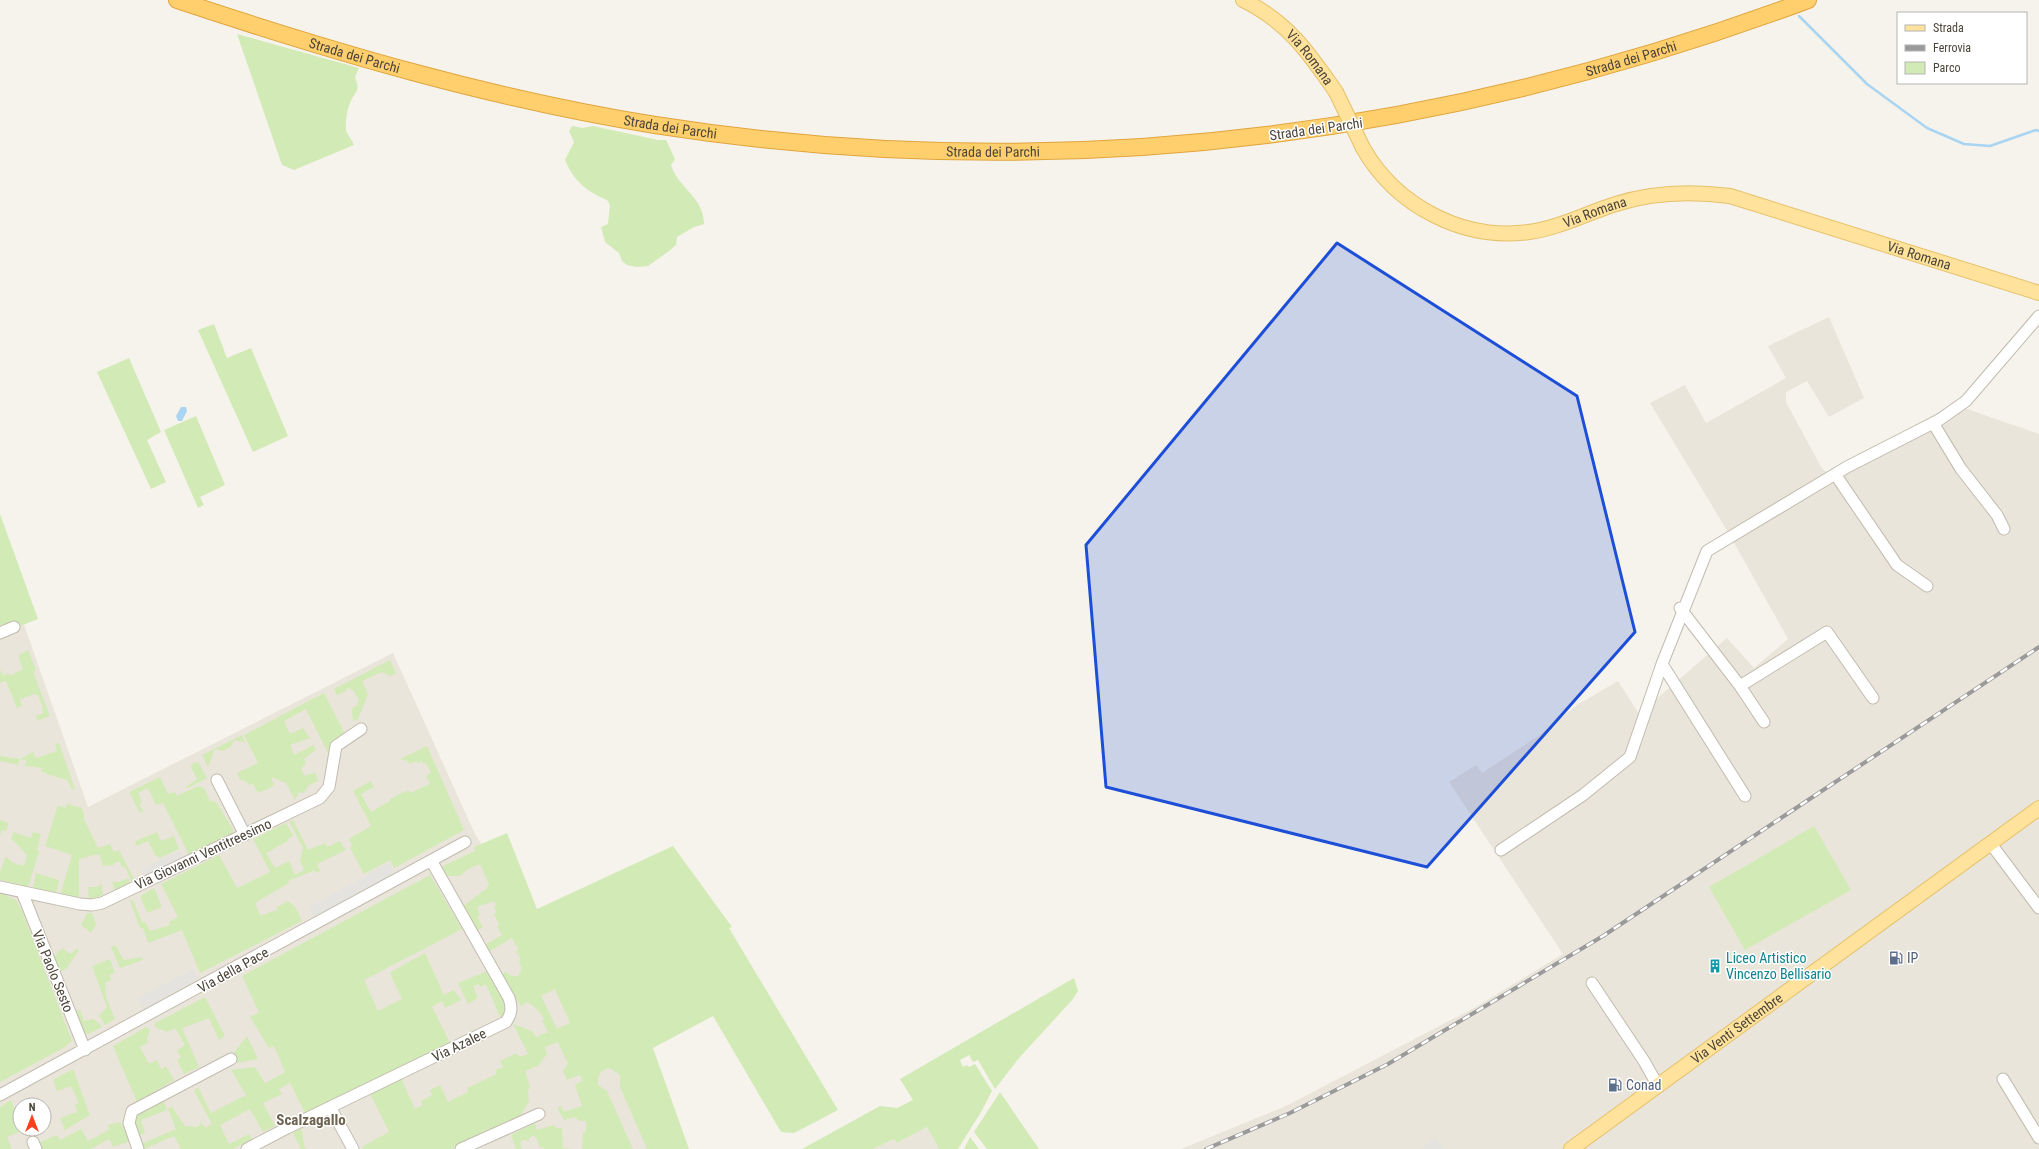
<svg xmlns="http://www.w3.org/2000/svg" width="2039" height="1149" font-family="'Roboto Condensed',sans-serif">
<rect width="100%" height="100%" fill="#f6f3ec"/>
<path fill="#eae5da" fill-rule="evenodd" d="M1829,317L1864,398L1829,417L1807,381L1786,392V402L1821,467L1828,474L1953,404L2039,434V1149H1181L1286,1106L1474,1008L1563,954L1449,782L1476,765L1482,773L1538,736L1577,705L1618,681L1639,714L1727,638L1754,668L1788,639L1728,532L1650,403L1685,385L1706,423L1786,378L1768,346Z
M20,613L88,807L393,653L475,834L536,929L625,1059L661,1149H0V622ZM20,1105H44V1129H20Z
M927,1127L939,1149H873L894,1139L897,1143Z"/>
<path fill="#d2eab5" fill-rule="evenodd" d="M237,34L359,68L355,77C361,93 355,90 350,103C347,109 345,124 346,131C348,135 352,140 354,145L294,170L282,165Z
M572,126L583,128L593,126L658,140H666L675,159L671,165C677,187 704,197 704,224L694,227L677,237L676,245L669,251L648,266L637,267L627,265L622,261L619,253L605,242L601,227L608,224L610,205L607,200C586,191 574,181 565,160L574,142L569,131Z
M214,324L227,358L251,348L288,436L253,452L198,330Z
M129,358L161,432L147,440L166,482L151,489L97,372Z
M196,416L225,485L200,497L204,505L198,508L164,430Z
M0,514L38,619L20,626L17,621L0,629Z
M28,650L36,670L33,672L50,716L37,721L36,716L43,713L42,708H43L38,695L35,694L20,699L22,706L17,708L6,681L0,683V670L4,676L8,673L10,676L23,669L18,656Z
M390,660L396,673L390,676L382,672L362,681L368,694L358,719L353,721L352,709L357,705L359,700L353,690L347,688L346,691L337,695L334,689Z
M324,693L345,734L330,757L306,709L284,721L290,734L303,728L310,738L290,745L294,755L313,745L316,750L304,759L306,763L301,769L305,776L315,772L318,781L309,785L304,793L299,792L295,800L286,783L271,777L274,786L258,793L253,784L249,785L246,781L240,780L237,773L258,763L244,735Z
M242,735L245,743L234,740L231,747L222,751L215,749L208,767L202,755Z
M59,743L75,789H72L67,780L46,774V773L41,771L42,768L25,766L26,760L20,759L18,765L0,761V756L20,759L33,752L36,758L57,751L55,744Z
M427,746L464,830L394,868L390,860L364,874L350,848L352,846L349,839L371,826L353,791L371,781L374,787L361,794L371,812L390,801V799L408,790L410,793L430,784L426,776L431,773L426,763L423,764L422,761L418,763L416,761L409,764L408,761L400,759Z
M198,762L207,778L188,788L186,787L197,779L191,767L192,764Z
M160,777L168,794L175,792L177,796L198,786L204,788L210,801L216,802L233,829L232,837L190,857L163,803L156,805L148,788L138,793L142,803L139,804L143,811L140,813L129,792Z
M67,804L82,808L84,815V821H85L98,848L110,844L114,852L119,850L135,881L132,884L126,868L121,866L120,861L114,863V865L103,866L99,854L79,859V899L62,896L61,892L72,855L45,846L58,805L65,808Z
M0,820L9,823L6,831L2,830L0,836Z
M293,820L308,850L325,843L327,847L339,841L346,850L317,864L320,871L316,873L315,870L288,881L289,883L255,903L260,916L277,910V907L285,903V901C295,902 298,913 302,921L200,973L182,930L148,943L143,928H140L130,901L133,900L142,922H145L150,931L170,925L169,922L178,917L161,884L219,855L237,888L270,872L253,839L286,823L293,836L287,839L288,841L266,853L275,868L289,861L295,875L304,870L300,861L303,848L289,821Z
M1814,826L1851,890L1745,950L1709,887Z
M13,832L31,838L33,832L41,834L37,850L39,852L28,887L0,880V872L5,858L7,857L13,863L24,866L27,855L14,841L11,840Z
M157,832L161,841L174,836L179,849L160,858L155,855L148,841L137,846L135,841Z
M507,833L537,909L673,846L732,927L729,928L838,1110L794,1133L781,1132L713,1016L653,1048L689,1149H647L620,1087V1075L610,1068C601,1069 597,1075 598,1085L607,1091L633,1149H582L583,1132H586V1121H579L575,1117L564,1120L558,1109L560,1105L564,1112L582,1106L575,1085L582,1081L580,1075L567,1080L563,1071L568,1064L558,1042L545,1047L547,1054L538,1066L525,1071L530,1087L528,1091L529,1101L519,1118L451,1149H363L362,1147L389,1132L370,1093L401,1078L415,1109L423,1105L421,1101L432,1095L430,1090L440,1085L448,1102L468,1092L467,1088L497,1074L495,1070L503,1067L500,1061L517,1053L519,1057L528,1054L513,1024L532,1031L536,1037L548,1032L542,1021L544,1019L539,1011L528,1002L521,1006L502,976L505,972L512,976H518L522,969L519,962L521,958L516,953L518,949L512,938L488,952L483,946L502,935L497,926L499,924L494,914L497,912L494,907L496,905L494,901L477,907L480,915L477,917L483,927L475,932L462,907L487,888L489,884L480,864L468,869L460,876H445L441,867L475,851L474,847ZM555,989L570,1023L557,1029L541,996Z
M36,873L59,880L57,891L54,893L33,888Z
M430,875L462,929L364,980L378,1011L402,999L391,976V972L425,953L444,995L454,990L461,1000L445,1008L442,1001L432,1007L450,1043L305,1113L290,1083L279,1089L282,1094L263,1103L275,1126L263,1132L250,1109L220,1125L229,1144L249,1134L252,1139L233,1149H181L174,1136L144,1149L141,1144L176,1129L168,1109L172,1107L185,1126L198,1127L201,1122L205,1128L212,1124L194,1091L198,1087L211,1113L246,1095L231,1070L255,1067L265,1083L285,1072L274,1046L269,1048L250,1017L259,1012L242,976Z
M128,878L130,884L115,890L112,882H119Z
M101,883L103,893L101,896L89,900L88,887H98Z
M154,888L162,907L147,913L140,896Z
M0,893L16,900L22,911L72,1041L65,1047L0,1082Z
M87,913H92L96,925L91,933L81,925Z
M115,945L124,960L141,957L143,960L120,968L111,947Z
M62,948L71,954L77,948L79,950L67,968L60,972L54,956Z
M110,959L115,973L109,975L111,980L105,983L106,997L115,1019L105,1025L99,1016L107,1007L92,966Z
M487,971L506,1006L505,1013L500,1017L486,984L480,987L479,984L473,986L478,998L468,1004L458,983Z
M1074,978L1078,991L1073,999L1019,1058L995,1089L978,1060L973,1062L969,1055L960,1060L963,1067L967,1065L969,1067L975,1064L992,1091L981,1112L958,1149H939L927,1127L897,1143L894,1139L873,1149H802L880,1106L897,1108L913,1100L900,1079Z
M205,997L225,1036L219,1040L209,1018L182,1028L199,1067L184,1074L177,1060L181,1058L177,1050L185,1045L175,1028L167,1032L155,1027V1023Z
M80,1010L84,1021L94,1019L102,1027L88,1034L84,1032L76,1011Z
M146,1027L150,1030L147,1039L148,1043L140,1047L149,1064L157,1060L161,1069L166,1066L174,1080L137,1102L113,1046Z
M247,1036L258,1059L237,1063L233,1054Z
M73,1069L90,1115L65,1130L60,1118L77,1112L75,1105L79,1103L71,1086L57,1091L53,1080Z
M1000,1092L1039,1149H987L974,1132Z
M11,1100L20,1122V1129L23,1130L7,1137L12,1149H0V1107Z
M163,1100L167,1110L141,1120L145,1133L139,1136L134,1122L136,1115Z
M120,1122L130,1141L113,1147L109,1139L91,1149H39L36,1144L57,1135L60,1140L81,1129L88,1141L109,1130L108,1125Z
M535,1123L537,1130L554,1125L556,1128H562L563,1148L573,1149H544L543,1147L540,1148L537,1139L534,1136L530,1137L528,1142L527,1140H522L520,1144L522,1149H516L511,1135Z
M301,1128C304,1136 302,1142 306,1149H301L293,1133Z
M970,1137L979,1149H964Z"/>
<path fill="#e5e3e0" d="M180,851L185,861L146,879L142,869Z
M389,863L396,874L314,917L309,907Z
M193,969L199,978L143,1010L137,998Z
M1436,1138L1443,1149H1420Z"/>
<path fill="#a9d4f2" d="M181,407H186L187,411L182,421H178L176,416Z"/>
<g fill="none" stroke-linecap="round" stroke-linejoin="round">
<path stroke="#a9d4f2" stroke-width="2.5" d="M1799,16L1867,84L1927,128L1964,144L1990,146L2036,130L2039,131"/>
<g stroke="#c2bbae" stroke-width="13">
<path id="minor" d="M1933,423L1961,469L1997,515L2004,529
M1835,474L1897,565L1927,586
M1680,608L1740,686L1764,722
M0,633L14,627
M1662,664L1745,796
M1740,686L1827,632L1873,698
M217,780L245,835
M1991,844L2039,908
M1501,850L1583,795L1630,757L1662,664L1707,551L1847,467L1939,420L1966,401L2039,316
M0,887L80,904L92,905L102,903L320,798L329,787L336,746L361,729
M22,892L85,1050
M1592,983L1644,1061L1658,1086
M2003,1079L2039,1138
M0,1095L465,842
M330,1107L353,1149
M33,1142L36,1149
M138,1149L129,1123L132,1111L231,1059
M247,1149L287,1128L506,1022C512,1013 512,1007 509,998L432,862
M461,1149L539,1114"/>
</g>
<g stroke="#e6c16a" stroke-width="16">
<g id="major">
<path id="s1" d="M1243,0C1288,22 1309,53 1336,92"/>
<path id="s2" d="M1363,148C1396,206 1463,241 1529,232C1559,228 1587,213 1616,204C1653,192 1691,191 1730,196L2039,293"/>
<path id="s3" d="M1571,1149L2039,808"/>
</g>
</g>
<g stroke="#e0a43c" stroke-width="18">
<g id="highway">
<path id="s4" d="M177,0C333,52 492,99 655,125C1050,187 1434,140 1808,0"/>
</g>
</g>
<use href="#minor" stroke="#fff" stroke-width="11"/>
<use href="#major" stroke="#ffe39c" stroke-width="14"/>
<use href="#highway" stroke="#ffcf6e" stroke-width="16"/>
<g stroke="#9a9a9a" stroke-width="4">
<path id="rail" d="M1206,1149L1290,1113L1388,1064L1603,936L2039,647"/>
</g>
<use href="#rail" stroke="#fff" stroke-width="2.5" stroke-dasharray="8" stroke-linecap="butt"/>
<g stroke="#e6c16a" stroke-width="16" stroke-linecap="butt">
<path id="major-bridge" d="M1336,92L1363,148"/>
</g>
<use href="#major-bridge" stroke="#ffe39c" stroke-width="14"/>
</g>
<path fill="#1d4ed8" fill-opacity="0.2" stroke="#1d4ed8" stroke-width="3" stroke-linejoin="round" d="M1337,243L1577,396L1635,632L1427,867L1106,787L1086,545Z"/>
<defs>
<g id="fuel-bare" transform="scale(1.08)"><path d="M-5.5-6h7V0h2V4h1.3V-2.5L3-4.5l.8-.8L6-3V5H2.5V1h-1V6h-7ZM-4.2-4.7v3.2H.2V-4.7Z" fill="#5c6f8a" stroke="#fff" stroke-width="2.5" paint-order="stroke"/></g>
<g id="building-bare" transform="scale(1.08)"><path d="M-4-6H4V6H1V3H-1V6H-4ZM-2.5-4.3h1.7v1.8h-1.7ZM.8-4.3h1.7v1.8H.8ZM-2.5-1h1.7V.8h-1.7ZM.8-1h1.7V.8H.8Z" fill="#0f9aa8" stroke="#fff" stroke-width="2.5" paint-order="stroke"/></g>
</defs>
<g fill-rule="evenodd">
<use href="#fuel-bare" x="1896" y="958"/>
<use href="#building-bare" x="1715" y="966"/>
<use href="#fuel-bare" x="1615" y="1085"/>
</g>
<g text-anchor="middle" stroke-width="3" stroke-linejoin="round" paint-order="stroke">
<g font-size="14" fill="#4b4439" stroke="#fff">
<text dy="5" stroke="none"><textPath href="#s4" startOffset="186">Strada dei Parchi</textPath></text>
<text dy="5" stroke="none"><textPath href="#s1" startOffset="89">Via Romana</textPath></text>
<text dy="5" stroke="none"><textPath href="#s4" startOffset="1481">Strada dei Parchi</textPath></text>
<text dy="5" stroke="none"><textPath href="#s4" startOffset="510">Strada dei Parchi</textPath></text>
<text transform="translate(1316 129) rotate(-8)" y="5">Strada dei Parchi</text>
<text dy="5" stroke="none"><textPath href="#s4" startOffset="834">Strada dei Parchi</textPath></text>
<text dy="5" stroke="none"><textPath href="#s2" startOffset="266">Via Romana</textPath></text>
<text dy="5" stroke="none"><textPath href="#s2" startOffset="602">Via Romana</textPath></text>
<text transform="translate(203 854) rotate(-25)" y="5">Via Giovanni Ventitreesimo</text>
<text transform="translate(233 970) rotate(-29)" y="5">Via della Pace</text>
<text transform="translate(53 971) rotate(68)" y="5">Via Paolo Sesto</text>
<text dy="5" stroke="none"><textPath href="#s3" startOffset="205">Via Venti Settembre</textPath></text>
<text transform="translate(459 1045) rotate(-26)" y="5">Via Azalee</text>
</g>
<g font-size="14" fill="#0d838f" stroke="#fff" text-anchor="start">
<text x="1726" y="963">Liceo Artistico<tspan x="1726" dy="16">Vincenzo Bellisario</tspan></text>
</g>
<g font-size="14" fill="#4e5e75" stroke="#fff" text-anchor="start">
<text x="1907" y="963">IP</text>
<text x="1626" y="1090">Conad</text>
</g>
<g font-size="15" font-weight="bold" fill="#6e6250" stroke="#fff">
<text x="311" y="1125">Scalzagallo</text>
</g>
</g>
<rect x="1897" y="12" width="130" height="72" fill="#ffffff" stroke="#b7b4b0"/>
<rect x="1905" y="25" width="20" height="6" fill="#ffe39c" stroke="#b7b4b0"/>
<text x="1933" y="32" font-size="12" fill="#4b4439">Strada</text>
<rect x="1905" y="45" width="20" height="6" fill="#9a9a9a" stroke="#b7b4b0"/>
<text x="1933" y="52" font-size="12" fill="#4b4439">Ferrovia</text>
<rect x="1905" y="62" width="20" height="12" fill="#d2eab5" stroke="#b7b4b0"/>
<text x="1933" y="72" font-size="12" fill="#4b4439">Parco</text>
<g transform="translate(32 1117)"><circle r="19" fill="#ffffff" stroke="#b7b4b0"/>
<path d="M0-3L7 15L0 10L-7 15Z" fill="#fc3f1d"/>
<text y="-6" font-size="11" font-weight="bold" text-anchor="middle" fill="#4b4439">N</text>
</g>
</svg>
